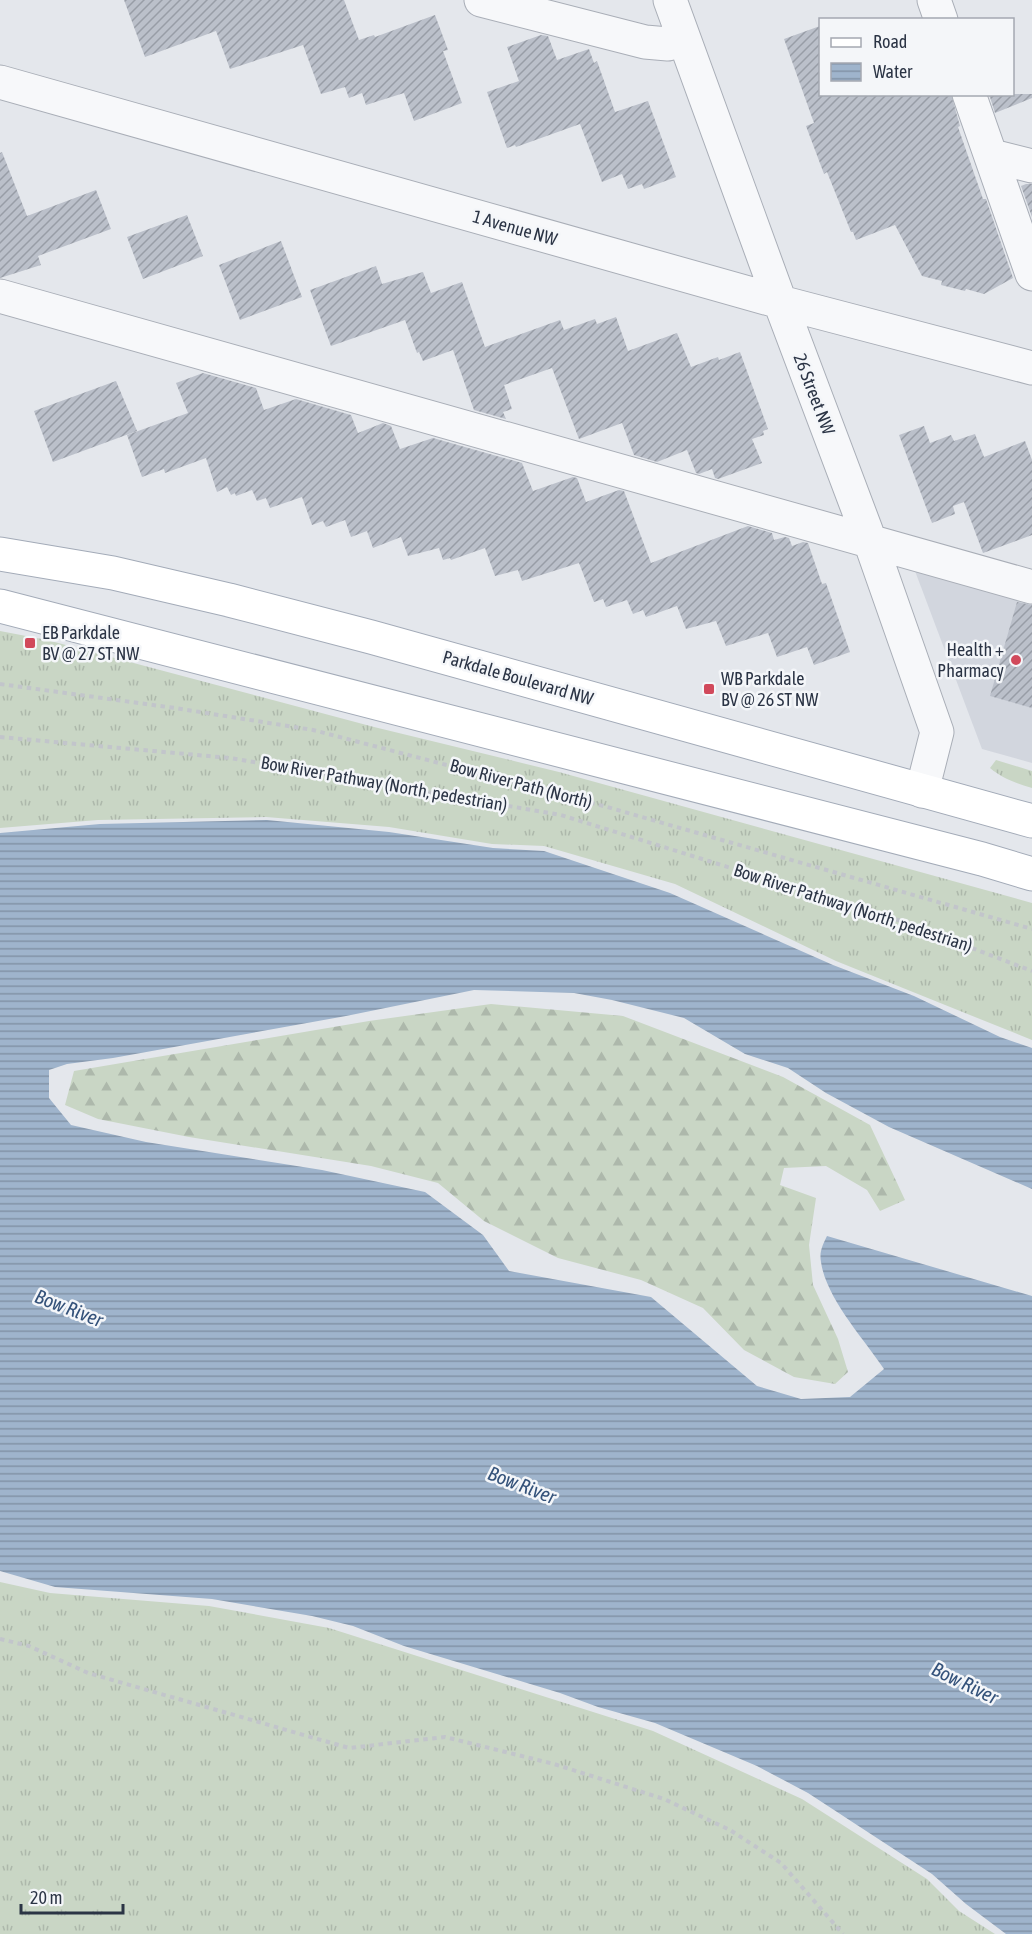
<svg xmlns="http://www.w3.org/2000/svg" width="1032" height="1934" font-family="'Asap Condensed',sans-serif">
<defs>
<pattern id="grass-tufts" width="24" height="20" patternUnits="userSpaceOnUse" patternTransform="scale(1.5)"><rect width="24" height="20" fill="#c9d6c5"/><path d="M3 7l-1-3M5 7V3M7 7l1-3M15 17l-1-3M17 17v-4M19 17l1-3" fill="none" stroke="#adb8ab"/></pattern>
<pattern id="forest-firs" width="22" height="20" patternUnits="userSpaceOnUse" patternTransform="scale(1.5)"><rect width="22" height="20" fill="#c9d6c5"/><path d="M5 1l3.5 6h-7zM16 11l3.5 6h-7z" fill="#adb8ab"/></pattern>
<pattern id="water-rules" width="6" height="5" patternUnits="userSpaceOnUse" patternTransform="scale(1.5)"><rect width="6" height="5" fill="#9fb4cc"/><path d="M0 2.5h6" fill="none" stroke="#8293a7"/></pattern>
<pattern id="building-hatch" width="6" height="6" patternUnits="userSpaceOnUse" patternTransform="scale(1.5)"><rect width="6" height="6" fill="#bbc0ca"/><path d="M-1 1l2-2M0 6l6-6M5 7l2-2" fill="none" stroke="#989da6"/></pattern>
</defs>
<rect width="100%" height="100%" fill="#e4e7ec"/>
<path fill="#d2d6de" d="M912,563L1032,597V763L982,749Z"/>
<path fill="url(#grass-tufts)" d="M0,631L47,640L374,727L559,772L1032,903V1040L836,961L675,884L544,846L492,844L389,827L266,817L98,820L0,828Z
M996,760L1032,771V788C1016,783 1003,779 990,768Z
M0,1582L50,1593L209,1606L329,1628L653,1731L802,1799L927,1879L959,1911L995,1934H0Z"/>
<path fill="url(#forest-firs)" d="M491,1004L623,1016L783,1077L870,1125L905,1200L880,1211L867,1190L826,1166L784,1168L780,1185L816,1198L809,1245L813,1285L838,1339L848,1372L835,1384L794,1377L744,1350L703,1308L641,1280L558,1258L484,1221L438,1183L371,1166L189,1137L98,1119L65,1105L74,1071L369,1021Z"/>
<path fill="url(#water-rules)" d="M267,820L389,832L493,848L544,851L670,893L833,965L914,996L1000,1037L1032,1048V1189L889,1127L826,1093L788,1068L745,1054L684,1018L612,1000L574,993L474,990L346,1016L113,1058L67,1064L49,1070V1098L71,1125L146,1142L322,1170L425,1192L483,1235L509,1271L651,1297L757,1386L801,1399L850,1397L884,1369C864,1339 826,1298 821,1262C819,1252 823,1244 827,1236L1032,1296V1934H1006L966,1904L932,1874L808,1793L757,1766L655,1723L598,1707L560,1693L404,1646L353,1626L312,1616L212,1599L55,1587L0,1571V833L100,824Z"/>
<path fill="url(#building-hatch)" d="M124,0H344L359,40L374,35L375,37L435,15L448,50L443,51L462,103L414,121L404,93L366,105L362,93L349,98L345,87L321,94L303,45L230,69L216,31L145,57Z
M820,26V94H951L960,126L958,127L983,199H986L1013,278L984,294L966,289L965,291L941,285L942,281L922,276L895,225L856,240L853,232H851L827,172L824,174L806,126L814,123L784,39Z
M541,35L548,36L557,60L589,49L594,63L597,61L615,112L648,101L676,177L644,189L642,184L628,189L622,174L602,182L580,124L516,147L515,145L507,148L487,92L519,81L507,47Z
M989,94H1032V98L995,113Z
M2,152L27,216L96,190L111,229L38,256L41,265L0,278V153Z
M1026,184H1032V217L1021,186Z
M187,215L203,256L143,279L127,237Z
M281,241L302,297L240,320L219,265Z
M376,266L382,284L423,272L431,293L462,282L485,347L560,320L564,330L595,319L597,324L616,317L628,351L677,333L691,367L718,357L719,360L740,352L768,429L763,431L764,435L752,439L762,463L718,479L715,478L712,469L699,474L696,473L687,450L657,462L634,455L622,423L579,439L552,368L504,385L512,409L503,412L506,419L474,410L453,350L423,361L419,352L417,353L405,320L331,346L310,290Z
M203,373L256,388L264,410L296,399L351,415L358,433L383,423L391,426L400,449L433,438L522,463L533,491L573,477L577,478L586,502L619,490L624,491L651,563L748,526L772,533L774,540L785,537L789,538L792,546L803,542L808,543L822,584L826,583L850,652L814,665L807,647L777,657L768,633L726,646L716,621L686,629L677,606L646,617L643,610L633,614L627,600L606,607L603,599L594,602L579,563L522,581L518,570L495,576L485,548L451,560L450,558L443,560L439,548L408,556L401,537L373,548L367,531L351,537L345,520L326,527L323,521L312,525L302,497L270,508L266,498L257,501L252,490L236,496L235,493L231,495L227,487L217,492L206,458L165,473L164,469L142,477L127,435L188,413L176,383Z
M116,381L137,431L53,462L34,411Z
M924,426L930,443L951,435L954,441L975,434L984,457L1025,441L1032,460V535L983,553L964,502L953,506L955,514L932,523L899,435Z
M1017,602L1032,605V708L990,696Z"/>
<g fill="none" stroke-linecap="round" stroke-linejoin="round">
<g stroke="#a9aeb7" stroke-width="35">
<path id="minor" d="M481,0L645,42L668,44L684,40
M670,0L780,302L870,541L937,732L922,791
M934,0L941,20
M0,82L780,302L1032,368
M969,94L1032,274
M992,156L1032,166
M0,296L1032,587"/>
</g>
<g stroke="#a3abb8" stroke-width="35">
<path id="major" d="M0,554L113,573L229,600L371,637L1032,821
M0,606L982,859L1032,874"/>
</g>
<path stroke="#c2c5cb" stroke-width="4" stroke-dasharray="4.5 4.5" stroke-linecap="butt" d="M0,684L175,708L313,730L607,807L1032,929
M0,737L230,758L561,815L901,921L1032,971
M0,1639L29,1646L88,1673L349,1748L445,1737L554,1764L664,1799L730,1830L781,1863L843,1934"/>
<use href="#minor" stroke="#f7f8fa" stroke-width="33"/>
<use href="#major" stroke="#fff" stroke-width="33"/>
</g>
<g fill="#d1495b" stroke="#f4f6f9" stroke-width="2">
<rect x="24" y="637" width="12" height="12" rx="3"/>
<circle cx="1016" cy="660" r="6"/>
<rect x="703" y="683" width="12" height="12" rx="3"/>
</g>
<g text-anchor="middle" stroke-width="5" stroke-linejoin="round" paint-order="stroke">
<g font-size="18" fill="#2b3445" stroke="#f4f6f9">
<text transform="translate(515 228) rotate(16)" y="6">1 Avenue NW</text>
<text transform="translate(814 394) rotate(69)" y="6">26 Street NW</text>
<text transform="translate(518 678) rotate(16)" y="6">Parkdale Boulevard NW</text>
<text transform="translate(384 784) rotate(10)" y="6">Bow River Pathway (North, pedestrian)</text>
<text transform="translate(521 784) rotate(15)" y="6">Bow River Path (North)</text>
<text transform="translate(853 908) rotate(18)" y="6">Bow River Pathway (North, pedestrian)</text>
</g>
<g font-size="18" fill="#2b3445" stroke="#f4f6f9" text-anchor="start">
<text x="42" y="639">EB Parkdale<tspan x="42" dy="21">BV @ 27 ST NW</tspan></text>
<text x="1004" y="656" text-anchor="end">Health +<tspan x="1004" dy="21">Pharmacy</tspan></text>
<text x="721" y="685">WB Parkdale<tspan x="721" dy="21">BV @ 26 ST NW</tspan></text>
</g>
<g font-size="20" font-style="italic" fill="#34527a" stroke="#f4f6f9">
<text transform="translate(69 1308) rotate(21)" y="7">Bow River</text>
<text transform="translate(522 1485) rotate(21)" y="7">Bow River</text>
<text transform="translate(965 1683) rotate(26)" y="7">Bow River</text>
</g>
</g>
<rect x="819" y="18" width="195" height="78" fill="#f4f6f9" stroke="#a4a8b1" stroke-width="1.5"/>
<rect x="831" y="38" width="30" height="9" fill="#ffffff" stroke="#a4a8b1" stroke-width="1.5"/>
<text x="873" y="48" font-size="18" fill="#2b3445">Road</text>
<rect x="831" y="63" width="30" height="18" fill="url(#water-rules)" stroke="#a4a8b1" stroke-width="1.5"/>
<text x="873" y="78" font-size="18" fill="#2b3445">Water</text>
<path d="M21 1904v9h102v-9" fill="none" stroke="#2b3445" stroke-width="3"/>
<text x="30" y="1904" font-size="18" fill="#2b3445" stroke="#f4f6f9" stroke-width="4.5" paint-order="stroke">20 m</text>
</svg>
